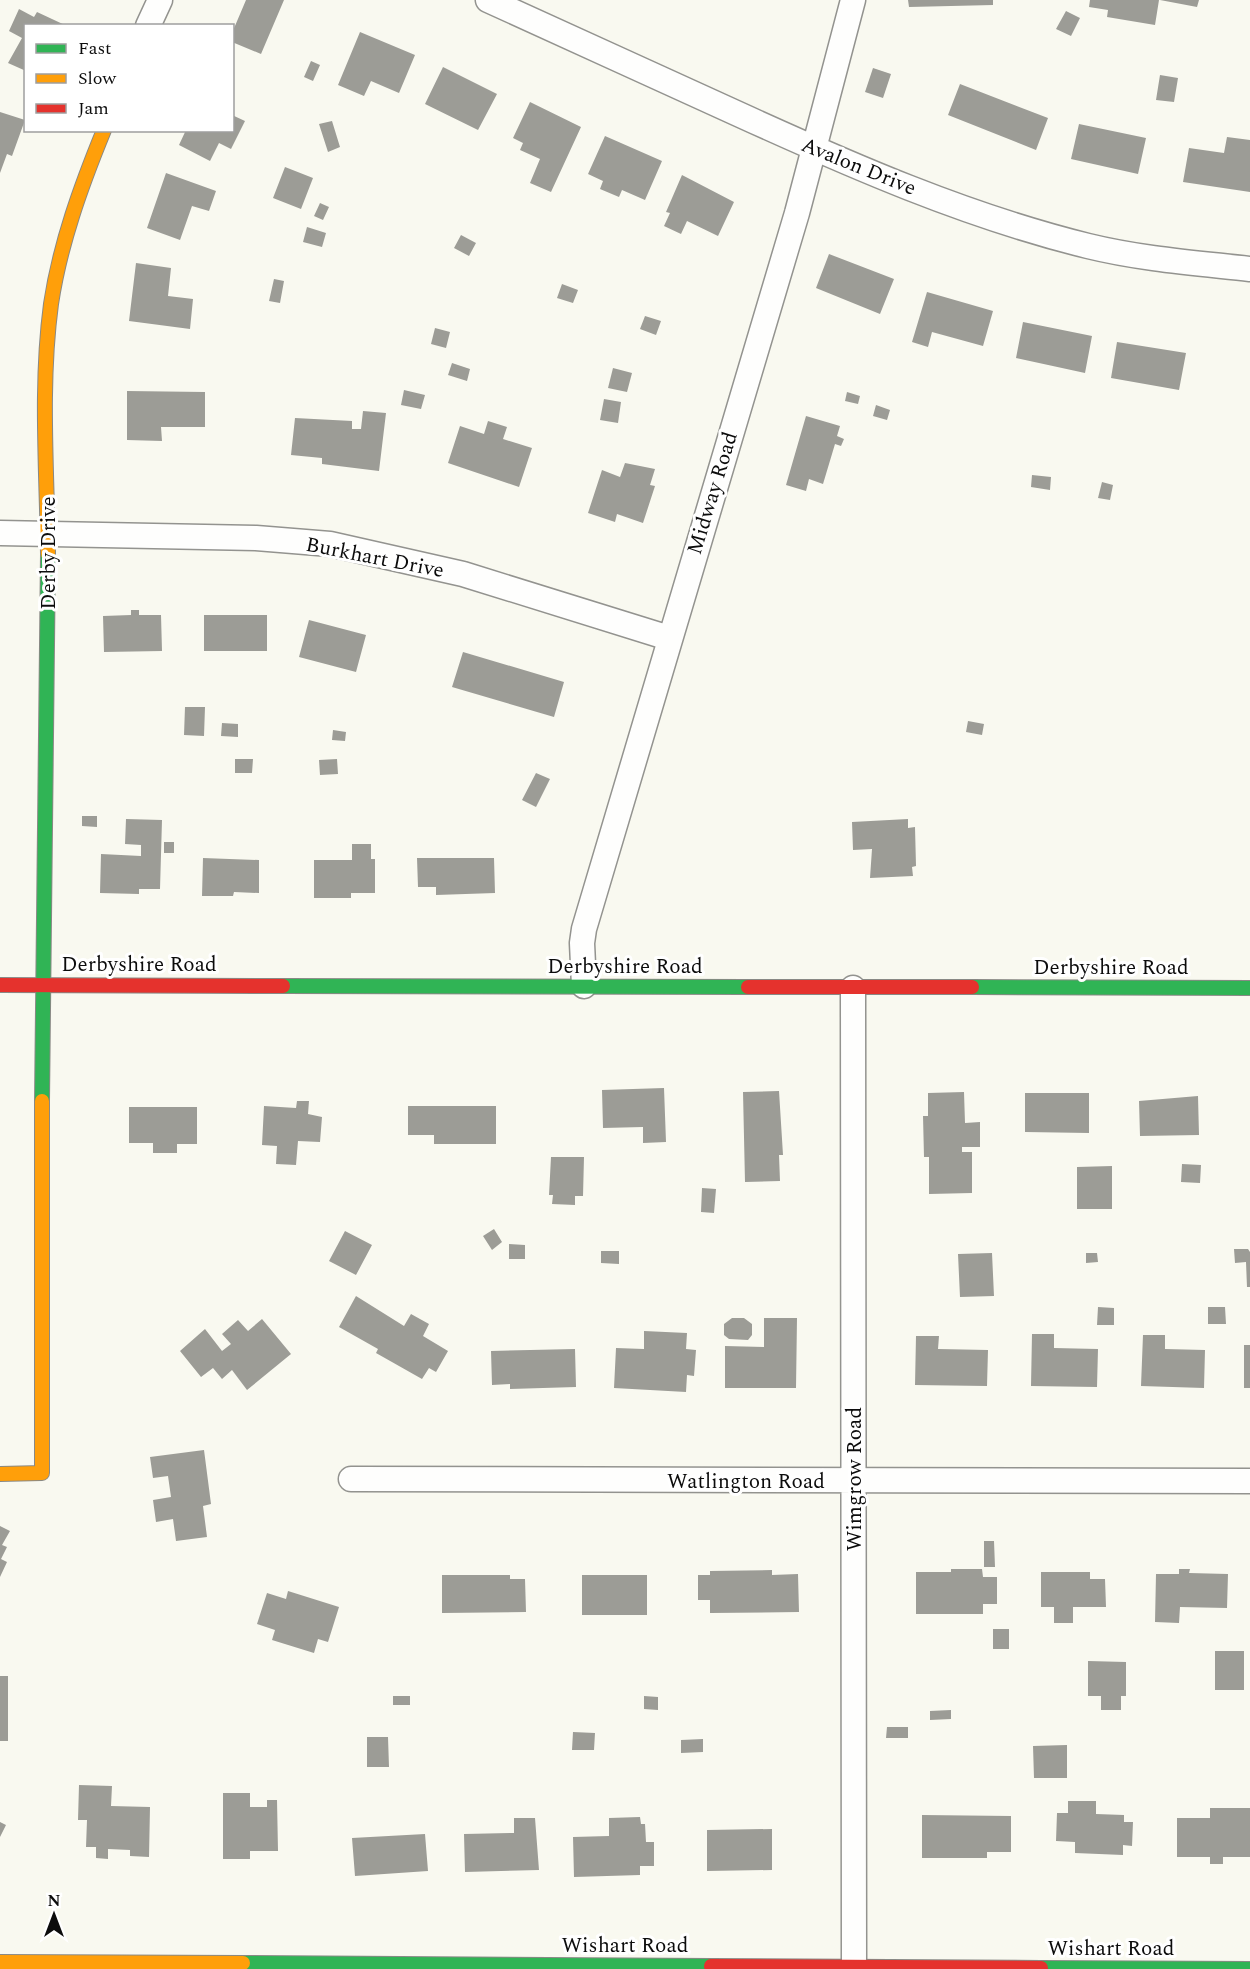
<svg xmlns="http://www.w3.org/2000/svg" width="1250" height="1969" font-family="Spectral,serif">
<rect width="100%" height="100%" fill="#f9f9f0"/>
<path fill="#9c9c96" d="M246,0H284L261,54L232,42V33Z
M908,0H993V5L909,7Z
M1090,0H1159L1155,25L1107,17L1108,10L1089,7Z
M1160,0H1199L1197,7Z
M19,9L34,17L37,12L67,26H26V71L8,63L22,38L9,31Z
M1066,11L1080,18L1071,36L1056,29Z
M360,32L415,55L399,93L371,81L364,96L338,85Z
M311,61L320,65L313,81L304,77Z
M443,67L497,94L478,130L425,104Z
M873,68L891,74L883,98L865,92Z
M1160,75L1178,78L1174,102L1156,100Z
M960,84L1048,118L1036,150L948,115Z
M530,102L581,127L551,192L530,183L540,159L520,150L523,143L513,138Z
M0,112L25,120L12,156L7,154L0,173Z
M232,115L245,121L231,149L219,143L210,161L179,145L186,130H232Z
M332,121L340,147L328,152L319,124Z
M1079,124L1146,138L1138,174L1071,159Z
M605,136L662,161L645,200L622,190L619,197L600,189L603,181L588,174Z
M1227,137L1250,140V192L1183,182L1189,148L1224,153Z
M285,167L313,178L301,209L273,198Z
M166,173L216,191L209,211L192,206L180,240L147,228Z
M682,175L734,202L718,236L687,221L681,234L664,226L670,213L666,212Z
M320,203L329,207L323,220L314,216Z
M307,227L326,233L322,247L303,242Z
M461,235L476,243L469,256L454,248Z
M829,254L894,279L880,314L816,288Z
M136,263L171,268L168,296L193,299L190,329L129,321Z
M274,279L284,281L280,303L269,301Z
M562,284L578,290L573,303L557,298Z
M927,292L993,311L983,346L932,332L928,347L912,342Z
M645,316L661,321L656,335L640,329Z
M1023,322L1092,336L1085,373L1016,358Z
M435,328L450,332L446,348L431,344Z
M1117,342L1186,353L1179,390L1111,378Z
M452,363L470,369L467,381L448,375Z
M613,368L632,373L627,392L608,388Z
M404,390L425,395L421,409L401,405Z
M127,391L205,392V427H161L162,441L127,440Z
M847,392L860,396L858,404L845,401Z
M604,399L621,402L618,423L600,420Z
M876,405L890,410L887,420L873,416Z
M363,411L386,413L379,471L322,464V458L291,455L295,418L352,421V429H361Z
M806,416L840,426L837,436L844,439L841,446L835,444L823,484L809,479L806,491L786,485Z
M488,421L507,427L503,439L532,448L519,487L448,463L460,426L484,434Z
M625,463L655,469L650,485L655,486L643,523L617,514L615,522L588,513L602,470L620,477Z
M1032,475L1051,477L1050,490L1031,487Z
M1102,482L1113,485L1110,500L1098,498Z
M131,610H139V615H161L162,651L104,652L103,616L131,615Z
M204,615H267V651H204Z
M309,620L366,635L356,672L299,657Z
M463,652L564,682L554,717L452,687Z
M185,707H205L204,736L184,735Z
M968,721L984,724L982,735L966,732Z
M222,723L238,724V737L221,736Z
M333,730L346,732L345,741L332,740Z
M235,759H253L252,773H235Z
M337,759L338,774L320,775L319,760Z
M536,773L550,779L536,807L522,800Z
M82,816H97V827L82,826Z
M126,819L162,820L160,889H139V894L100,893L101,854L141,856V845L125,844Z
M908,819V828L915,827L916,866L912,867L913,876L870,878L872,849L853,850L852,822Z
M164,842H174V853H164Z
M352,844H371V859H375V893H351V898H314V860H352Z
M203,858L259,860V893L234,892L233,896H202Z
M417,858H494L495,893L436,895V887H418Z
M664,1088L666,1142L643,1143V1127L603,1128L602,1090Z
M779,1091L783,1155H779L780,1181L745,1182L743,1092Z
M964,1092L965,1123L980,1122V1147H962V1152H972V1193L929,1194V1157H924L923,1116H928V1093Z
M1025,1093H1089V1133L1025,1132Z
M1198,1096L1199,1135L1140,1136L1139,1101Z
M297,1101H309L308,1114L322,1117L320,1142L298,1141L296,1165L276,1164L277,1146L262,1145L264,1106L296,1108Z
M408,1106H496V1144H434V1135H408Z
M129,1107H197V1144H177V1153H153V1143H129Z
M551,1157H584L583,1196H575V1205L552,1204L553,1195H549Z
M1182,1164L1201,1165L1200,1183L1181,1182Z
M1112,1166V1209H1077V1167Z
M702,1188L716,1189L714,1213L701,1212Z
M494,1229L502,1242L492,1250L483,1236Z
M345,1231L372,1245L356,1275L329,1261Z
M509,1244L525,1245V1259H509Z
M1234,1249H1248L1250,1252V1287H1247L1246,1262L1235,1263Z
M601,1251H619V1264L601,1263Z
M992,1253L994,1296L960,1297L958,1254Z
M1086,1253H1097L1098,1262L1086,1263Z
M356,1296L404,1326L411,1314L429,1324L423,1336L448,1351L436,1372L429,1368L422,1379L376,1353L378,1349L339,1327Z
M1098,1307L1114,1308V1325H1097Z
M1208,1307H1225L1226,1324H1208Z
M732,1318H744L752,1324V1335L748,1340L729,1339L724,1335V1324Z
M764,1318H797L796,1388H725V1346L764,1347Z
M262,1319L291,1354L247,1390L232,1370L222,1379L213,1368L201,1377L180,1351L205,1329L222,1351L231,1344L222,1334L238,1320L248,1331Z
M644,1331L687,1333L686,1349L696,1350L694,1376L687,1375L686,1392L614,1388L616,1348L644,1349Z
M1032,1334H1054V1348L1098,1349L1097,1387L1031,1386Z
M1143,1335H1165V1349L1205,1350L1204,1388L1141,1386Z
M916,1336H939L938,1349L988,1350L987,1386L915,1385Z
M1244,1345H1250V1388H1244Z
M575,1349L576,1387L510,1389V1384L492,1385L491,1351Z
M204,1450L211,1504L203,1506L207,1537L176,1541L173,1519L156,1522L153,1500L171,1497L168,1476L153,1478L150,1457Z
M0,1526L10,1531L2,1545L7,1547L1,1559L7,1562L0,1577Z
M984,1541H994L995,1567H984Z
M951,1569H982L983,1577H997V1604H983V1614H916V1572H951Z
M1179,1569H1190L1189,1573L1228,1574L1227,1608L1180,1607L1179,1623L1155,1622L1156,1574H1179Z
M772,1570V1575L798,1574L799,1612L710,1613V1600H698V1575H710V1571Z
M1041,1572H1090V1579H1105L1106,1607H1073V1623H1054V1607H1041Z
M442,1575H510V1579H525L526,1612L442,1613Z
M582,1575H647V1615H582Z
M288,1591L339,1607L328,1642L318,1639L314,1653L272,1640L275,1630L257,1624L267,1593L286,1599Z
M993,1629H1009V1649H993Z
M1215,1651H1244V1690H1215Z
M1088,1661L1126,1662V1696H1121V1710H1101V1696H1088Z
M0,1676H8V1741H0Z
M393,1696H410V1705H393Z
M644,1696L658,1697V1710L644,1709Z
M951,1710V1719L930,1720V1711Z
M887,1727H908V1738H886Z
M573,1732L595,1733L594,1750H572Z
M367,1737H388L389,1767H367Z
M703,1739V1752L681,1753V1740Z
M1067,1745V1778H1034L1033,1746Z
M79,1785L112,1786L111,1806L150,1807L149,1857L130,1856V1850L108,1849V1859L96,1858V1847H86L87,1820H78Z
M223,1793H250V1807H267V1800H277L278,1851H250V1859H223Z
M1068,1801H1096V1814L1124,1815V1822H1133L1132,1846L1123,1845V1855L1075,1853V1842L1056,1841L1057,1813H1068Z
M1210,1808H1250V1857H1223V1864H1210V1857H1177V1818H1210Z
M922,1815L1011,1816V1852H987V1858H922Z
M640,1817L641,1824H645L646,1842H654V1866H640V1875L574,1877L573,1837L609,1836V1818Z
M514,1818H535L539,1870L465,1872L464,1834L514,1833Z
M0,1822L6,1825L0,1837Z
M772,1829V1870L707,1871V1830Z
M425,1834L428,1871L355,1876L352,1838Z"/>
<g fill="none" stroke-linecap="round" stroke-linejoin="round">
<g stroke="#93938f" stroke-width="27">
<path id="street" d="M488,0C571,38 653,75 736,113C850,165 966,216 1088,246C1141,259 1196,263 1250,269
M148,26L160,0
M0,533L256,538L330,544L463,574L669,638
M584,986L582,943L584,929L797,213L853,0
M853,988L854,1969
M351,1479L1250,1481"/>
</g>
<g stroke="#898985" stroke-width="16">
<path id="fast" d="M283,986L748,987
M972,987L1250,988
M42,1101L48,554
M243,1963L711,1966
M1041,1968L1250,1969"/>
</g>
<g stroke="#898985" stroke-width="16">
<path id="slow" d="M48,554C47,471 40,387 51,304C60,244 81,186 104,130
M0,1474L42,1473V1101
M0,1962L243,1963"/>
</g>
<g stroke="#898985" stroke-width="16">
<path id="jam" d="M0,985L283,986
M748,987H972
M711,1966L1041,1968"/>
</g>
<use href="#street" stroke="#fefefd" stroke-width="24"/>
<use href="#fast" stroke="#30b455" stroke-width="14"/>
<use href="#slow" stroke="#ff9f0a" stroke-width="14"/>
<use href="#jam" stroke="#e5322d" stroke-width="14"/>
</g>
<g text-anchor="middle" stroke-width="6" stroke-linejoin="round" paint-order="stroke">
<g font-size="21" fill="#0c0c0c" stroke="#fff">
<text transform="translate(859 166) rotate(22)" y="7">Avalon Drive</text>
<text transform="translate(712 493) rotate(-73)" y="7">Midway Road</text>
<text transform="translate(48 553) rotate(-90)" y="7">Derby Drive</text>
<text transform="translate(375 557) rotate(11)" y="7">Burkhart Drive</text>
<text x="139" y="971">Derbyshire Road</text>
<text x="625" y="973">Derbyshire Road</text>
<text x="1111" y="974">Derbyshire Road</text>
<text transform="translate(854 1479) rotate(-90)" y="7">Wimgrow Road</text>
<text x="746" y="1488">Watlington Road</text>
<text x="625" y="1952">Wishart Road</text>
<text x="1111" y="1955">Wishart Road</text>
</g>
</g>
<rect x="24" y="24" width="210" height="108" fill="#ffffff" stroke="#9e9e9e" stroke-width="1.5"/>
<rect x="36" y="44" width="30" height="9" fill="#30b455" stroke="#9e9e9e" stroke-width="1.5"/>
<text x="78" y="54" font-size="18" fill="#0c0c0c">Fast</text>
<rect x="36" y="74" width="30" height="9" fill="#ff9f0a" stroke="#9e9e9e" stroke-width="1.5"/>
<text x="78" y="84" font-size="18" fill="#0c0c0c">Slow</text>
<rect x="36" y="104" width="30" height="9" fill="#e5322d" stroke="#9e9e9e" stroke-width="1.5"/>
<text x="78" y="114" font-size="18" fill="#0c0c0c">Jam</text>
<g transform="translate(54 1915)" stroke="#ffffff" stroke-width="4.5" paint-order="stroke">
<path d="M0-4.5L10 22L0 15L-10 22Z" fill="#0c0c0c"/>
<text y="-9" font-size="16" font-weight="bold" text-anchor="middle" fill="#0c0c0c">N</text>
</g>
</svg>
